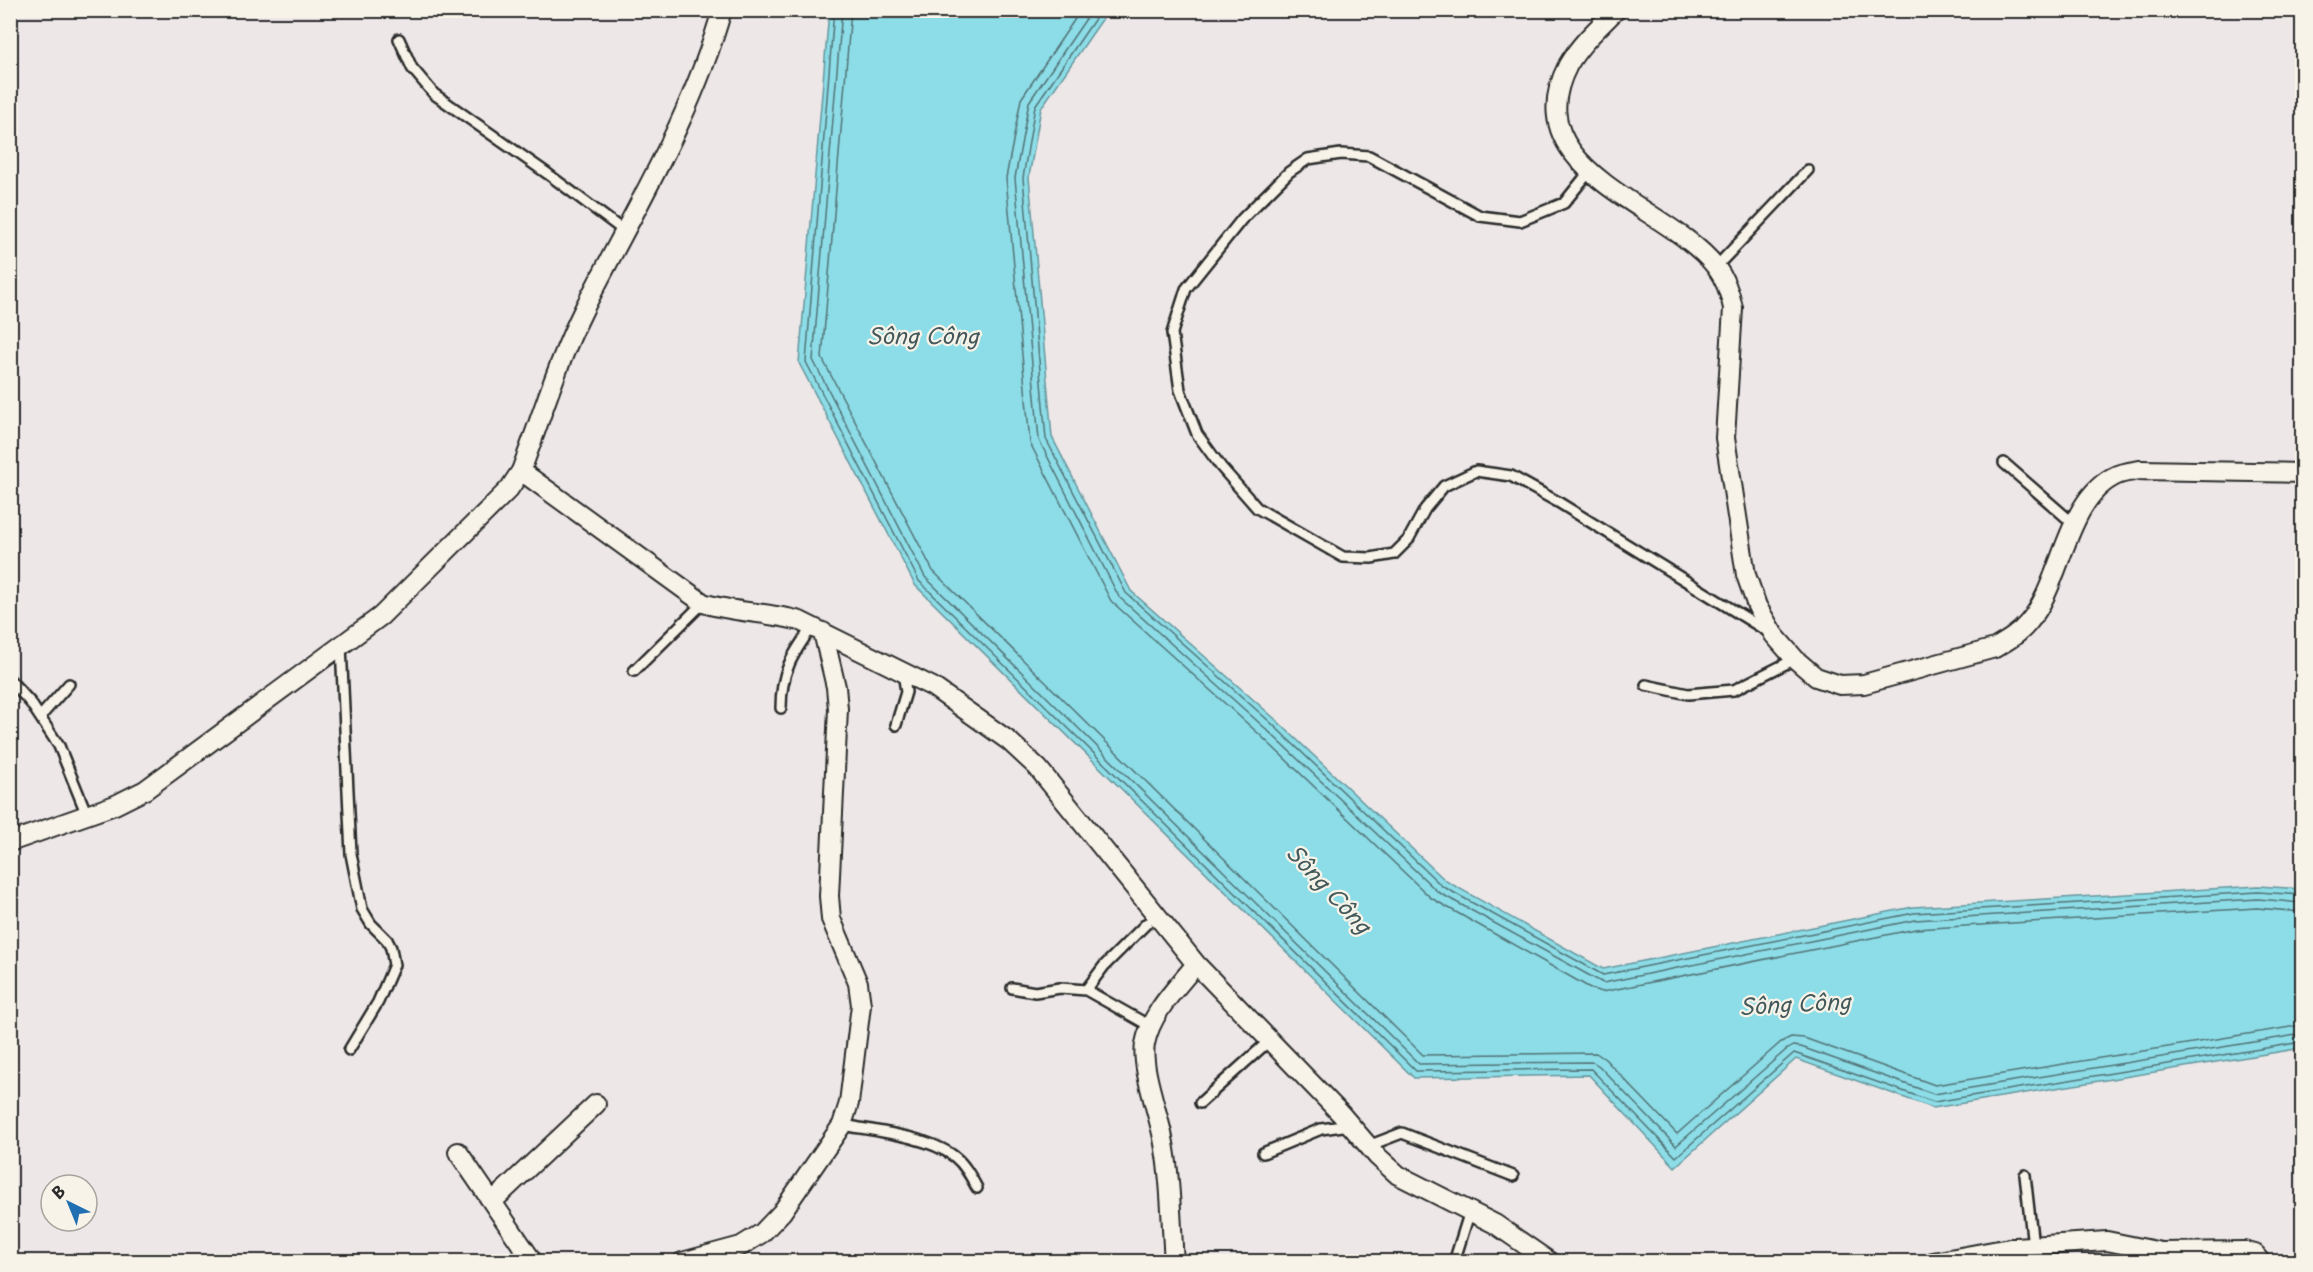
<svg xmlns="http://www.w3.org/2000/svg" width="2313" height="1272" font-family="'Playpen Sans',sans-serif">
<rect width="100%" height="100%" fill="#ede7e8"/>
<filter id="ink" filterUnits="userSpaceOnUse"><feTurbulence type="fractalNoise" baseFrequency=".0167" numOctaves="2"/><feDisplacementMap in="SourceGraphic" scale="12" xChannelSelector="R" yChannelSelector="G"/><feConvolveMatrix kernelMatrix="1 2 1 2 8 2 1 2 1" color-interpolation-filters="sRGB"/></filter>
<g filter="url(#ink)">
<path fill="#8cdde7" stroke="#65969c" stroke-width="1.5" d="M829,11H1108L1041,108L1029,177L1052,437L1131,591L1274,718L1446,881L1603,969L1913,907L2258,886L2302,889V1048L1933,1108L1796,1059L1675,1167L1589,1075L1414,1078L915,585L799,363Z"/>
<g fill="none" stroke-linecap="round" stroke-linejoin="round">
<path stroke="#527276" stroke-width="1.5" d="M834,10L806,362L919,581L1416,1071L1591,1069L1676,1157L1794,1053L1934,1102L2302,1042
M842,10L813,360L925,577L1419,1064L1593,1062L1599,1066L1676,1146L1786,1050L1793,1046L1801,1047L1934,1094L2302,1034
M851,10L822,358L933,571L1423,1055L1596,1053L1605,1059L1677,1134L1781,1042L1791,1037L1804,1038L1935,1085L2302,1025
M1081,10L1021,99L1006,178L1030,443L1111,601L1259,734L1431,898L1592,989L1602,992L1916,929L2257,908L2302,912
M1092,10L1029,102L1015,178L1039,440L1119,597L1265,728L1438,892L1603,983L1915,920L2258,899L2302,903
M1101,10L1035,106L1023,178L1046,439L1126,593L1270,722L1442,886L1603,975L1914,913L2258,892L2302,895"/>
<g stroke="#2b2b2b" stroke-width="14">
<path id="service" d="M399,39L412,68L434,94L548,174L624,231
M1589,172L1564,203L1520,221L1480,216L1369,156L1341,154L1308,159L1289,172L1242,219L1186,289L1172,333L1180,390L1197,434L1221,467L1257,508L1343,557L1371,558L1394,554L1408,540L1425,509L1444,486L1476,471L1511,476L1558,502L1767,631
M1716,267L1808,170
M2004,463L2075,525
M341,646L351,854L362,909L371,924L387,940L391,948L394,965L378,1002L349,1050
M634,671L703,603
M10,680L30,702L59,746L87,815
M1646,685L1688,694L1734,690L1795,659
M781,708C781,672 792,655 812,627
M40,717L69,684
M896,725L906,692L903,672
M1012,988L1035,992L1060,988L1086,990L1150,1026
M1086,990L1104,966L1147,923
M1200,1103L1270,1040
M842,1125C875,1131 928,1136 955,1157C965,1165 971,1177 977,1188
M1368,1146L1402,1133L1513,1176
M1263,1153L1321,1129L1350,1125
M2025,1175L2033,1246
M1032,1261L1054,1262
M1454,1262L1470,1211"/>
</g>
<g stroke="#2b2b2b" stroke-width="22">
<path id="minor" d="M1616,10C1599,27 1580,44 1568,65C1513,171 1667,204 1716,267C1725,279 1730,293 1733,308L1725,438L1746,575L1757,606L1774,635L1795,659L1816,677L1840,685L1864,684L1995,648C2007,641 2019,634 2028,623C2063,583 2065,498 2117,475C2124,472 2133,471 2140,470L2302,473
M521,471L703,603C735,613 768,612 800,621L933,687L1009,741L1038,768L1196,964L1340,1113L1377,1156L1398,1175L1495,1224L1550,1262
M10,842L115,805L145,790L381,616L509,489L521,471C541,418 558,361 584,309C634,210 692,117 722,10
M458,1152L533,1262
M493,1201L596,1104
M682,1262L741,1246L762,1233L782,1212L842,1125L849,1103L861,1005L858,983L831,919L829,896L838,709L836,687L823,632
M1174,1262C1171,1221 1171,1178 1163,1138C1158,1112 1141,1068 1145,1044C1151,1012 1177,988 1196,964
M1933,1262L2015,1247L2107,1241L2161,1252L2244,1251L2255,1254L2262,1262"/>
</g>
<use href="#service" stroke="#f7f3e8" stroke-width="9"/>
<use href="#minor" stroke="#f7f3e8" stroke-width="18"/>
</g>
</g>
<g text-anchor="middle" stroke-width="4.5" stroke-linejoin="round" paint-order="stroke">
<g font-size="22" font-style="italic" fill="#43585a" stroke="#f7f3e8">
<text x="923" y="344">Sông Công</text>
<text transform="translate(1329 889) rotate(47)" y="8">Sông Công</text>
<text transform="translate(1795 1004) rotate(-3)" y="8">Sông Công</text>
</g>
</g>
<rect width="2313" height="1272" fill="none" stroke="#f7f3e8" stroke-width="36"/>
<rect x="18" y="18" width="2277" height="1236" fill="none" stroke="#2b2b2b" stroke-width="2" filter="url(#ink)"/>
<g transform="translate(69 1203) rotate(317)"><circle r="28" fill="#f7f3e8" stroke="#a5a39c" stroke-width="1.5"/>
<path d="M0-4.5L10 22L0 15L-10 22Z" fill="#1f6fb2"/>
<text y="-9" font-size="16" font-weight="bold" text-anchor="middle" fill="#2b2b2b">B</text>
</g>
</svg>
